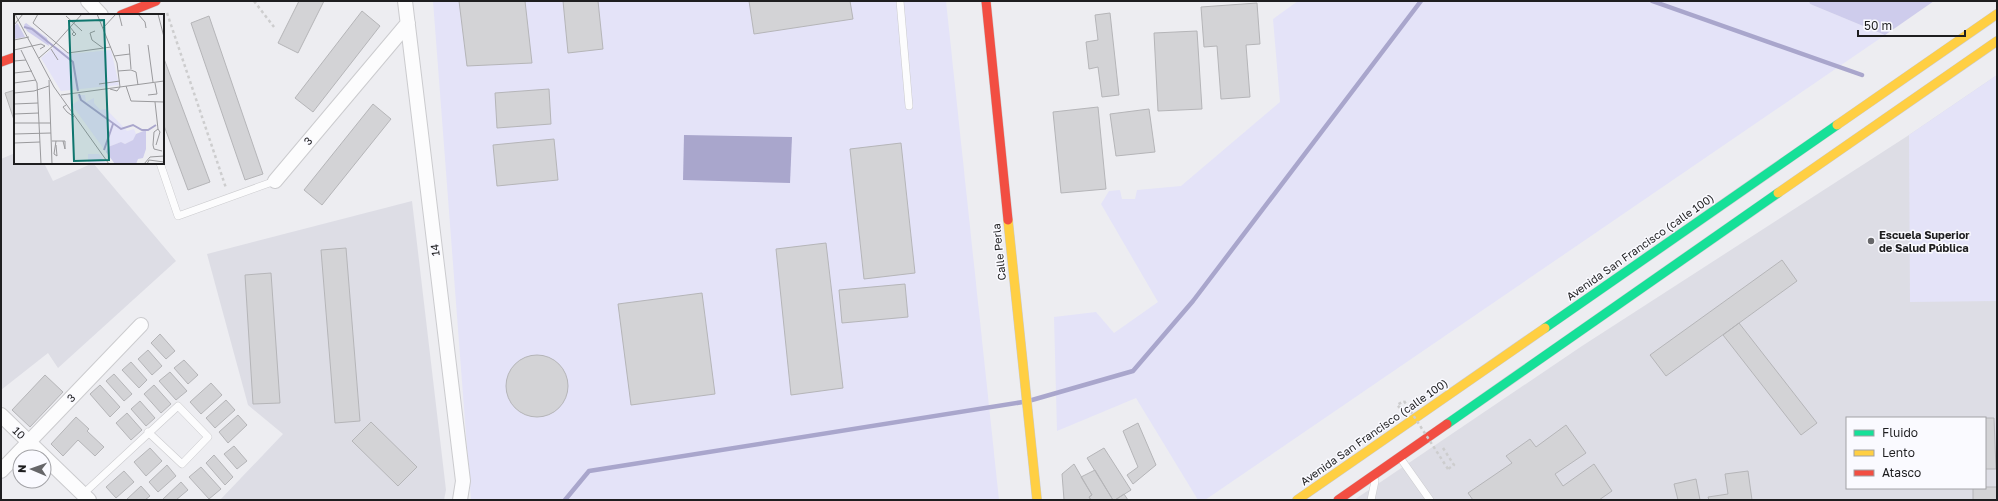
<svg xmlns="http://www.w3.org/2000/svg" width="1998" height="501" font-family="'Golos Text',sans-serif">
<rect width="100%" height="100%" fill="#ededf1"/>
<path fill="#dddde5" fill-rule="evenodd" d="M1997,75V500H1354L1582,346L1909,135ZM1847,418H1985V488H1847Z
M15,153V163H44L53,181L93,163L176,261L58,368L48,353L1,390V159Z
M412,201L446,490L444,500H220L283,434L248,405L207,254Z"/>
<path fill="#e4e3f8" d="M433,1H946L999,500H471Z
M1298,1H1809L1810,4L1885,35L1205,500H1198L1136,398L1057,431L1054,317L1096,312L1114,333L1158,302L1101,204L1109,191L1120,190L1122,199H1135L1137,190L1181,186L1280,102L1273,19Z
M1997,75V301L1910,302L1909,135Z"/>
<path fill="#ceccec" d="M1809,1H1934L1885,35L1810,4Z"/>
<path fill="#a9a6cc" d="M684,135L792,137L790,183L683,180Z"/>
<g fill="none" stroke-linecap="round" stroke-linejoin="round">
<path stroke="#a9a6cc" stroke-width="4.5" d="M1652,1L1862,75
M1032,400L1133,371L1193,301L1421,1
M565,500L589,471L1023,402"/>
</g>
<path fill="#d3d3d6" stroke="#b5b5b8" d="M299,1H324L298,53L278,43Z
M459,1H525L532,63L467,66Z
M563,1H598L603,49L568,53Z
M749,1H850L853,19L754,34Z
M1257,3L1260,44L1246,45L1250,97L1221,99L1217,46L1204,47L1201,7Z
M362,11L380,26L313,112L295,98Z
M1110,13L1119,95L1102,97L1098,67L1089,69L1086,42L1098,40L1095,15Z
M209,16L263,174L245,180L191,23Z
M1197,31L1202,109L1158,111L1154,33Z
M163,56L210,182L188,190L163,123Z
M549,89L551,124L497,128L495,93Z
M15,90V123L5,93Z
M373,104L391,119L322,205L304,190Z
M1098,107L1106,189L1061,193L1053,112Z
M1149,109L1155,152L1116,156L1110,114Z
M554,139L558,180L497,186L493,145Z
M901,143L915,273L864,279L850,149Z
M826,243L843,388L791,395L776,249Z
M346,248L360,421L335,423L321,250Z
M1782,260L1797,281L1666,376L1650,355Z
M271,273L280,403L253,404L245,275Z
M905,284L908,317L842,323L839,290Z
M702,293L715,394L631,405L618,304Z
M1739,323L1817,423L1801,435L1723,335Z
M160,334L175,351L166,359L151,343Z
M148,350L162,366L152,375L138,359Z
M506 386a31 31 0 1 1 62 0a31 31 0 1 1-62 0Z
M184,360L198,375L188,384L174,368Z
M131,362L147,380L139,388L122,370Z
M170,372L187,391L176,400L159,381Z
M114,374L132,394L124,401L106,381Z
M45,375L63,392L30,427L12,410Z
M211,383L222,395L201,414L190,402Z
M100,385L120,407L110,417L90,394Z
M154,385L171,404L161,413L144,394Z
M226,400L235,410L215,428L206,418Z
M140,401L155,418L146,426L131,409Z
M127,413L142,430L131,440L116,423Z
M238,415L247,425L228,443L219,432Z
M76,417L89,429L87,431L104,447L95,456L78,440L63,456L51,444Z
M1985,418H1994L1996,469H1985Z
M371,422L417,467L398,486L352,441Z
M1138,423L1156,465L1133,484L1127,475L1138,467L1123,431Z
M1566,425L1586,453L1555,474L1563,486L1594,464L1612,491L1599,500H1473L1468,493L1512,463L1506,456L1530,439L1536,447Z
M234,446L247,461L237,469L224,454Z
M150,448L162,461L146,476L134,462Z
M1104,448L1131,490L1115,500H1113L1087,458Z
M214,455L233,477L225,485L206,463Z
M1074,464L1092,495L1089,497L1091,500H1064L1062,474Z
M167,465L176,476L158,492L149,482Z
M201,467L221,489L209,499L189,477Z
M1095,470L1113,500H1091L1089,497L1092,495L1081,477Z
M124,471L134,482L116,498L106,487Z
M1748,471L1752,500H1709L1708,497L1728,494L1725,474Z
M1696,479L1700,500H1678L1674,484Z
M181,482L188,490L176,500H164L163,499Z
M141,486L150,496L145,500H126Z
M1985,487H1997V500H1973V488Z
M1124,494L1128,500H1115Z"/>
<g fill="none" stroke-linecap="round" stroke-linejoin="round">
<g stroke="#cbcbce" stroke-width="8">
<path id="lane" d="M900,1L909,106
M160,163L178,216L275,181
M1401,459L1430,500
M83,494L178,406L208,437L182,464L148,432
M1371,500L1375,481"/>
</g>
<g stroke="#cbcbce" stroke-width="16">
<path id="street" d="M88,1L101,15
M405,1L463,481L460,500
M275,181L408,23
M1,415L89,500
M1,471L141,325"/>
</g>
<g stroke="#cbcbce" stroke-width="10">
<path id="fast" d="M1545,328L1837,125
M1447,424L1778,193"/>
</g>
<g stroke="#cbcbce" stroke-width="10">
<path id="slow" d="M1837,125L1997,14
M1778,193L1997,41
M1008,220L1037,500
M1297,500L1545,328"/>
</g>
<g stroke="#cbcbce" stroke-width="10">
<path id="jam" d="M986,1L1008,220
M121,15L156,1
M1,62L15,57
M1338,500L1447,424"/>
</g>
<path stroke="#cdcdce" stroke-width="2.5" stroke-dasharray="3 3" stroke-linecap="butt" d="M254,1L274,27
M167,13L226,188
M1400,408L1397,405L1404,401
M1443,448L1454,465L1448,469"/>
<use href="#lane" stroke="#fcfcfd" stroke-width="7"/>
<use href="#street" stroke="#fcfcfd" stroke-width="14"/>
<use href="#fast" stroke="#16e098" stroke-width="9"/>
<use href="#slow" stroke="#ffcf43" stroke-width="9"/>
<use href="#jam" stroke="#f24e42" stroke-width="9"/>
<path stroke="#cdcdce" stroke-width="2.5" stroke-dasharray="3 3" stroke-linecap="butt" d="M1404,401L1448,469"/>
</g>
<circle fill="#666669" stroke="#fafaff" stroke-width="1.5" cx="1871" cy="241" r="4"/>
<g text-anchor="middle" stroke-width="3" stroke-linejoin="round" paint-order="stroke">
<g font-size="11" fill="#1e1e20" stroke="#fafaff">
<text transform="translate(308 141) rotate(-50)" y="4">3</text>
<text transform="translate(1640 247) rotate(-35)" y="4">Avenida San Francisco (calle 100)</text>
<text transform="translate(435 250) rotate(-97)" y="4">14</text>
<text transform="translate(999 252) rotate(-96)" y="4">Calle Perla</text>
<text transform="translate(71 398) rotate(-46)" y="4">3</text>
<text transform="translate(1374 432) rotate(-35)" y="4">Avenida San Francisco (calle 100)</text>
<text transform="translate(19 433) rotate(45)" y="4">10</text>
</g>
<g font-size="11" font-weight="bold" fill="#1e1e20" stroke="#fafaff" text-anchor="start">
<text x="1879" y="239">Escuela Superior<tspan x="1879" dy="13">de Salud Pública</tspan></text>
</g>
</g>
<g transform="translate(14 14)">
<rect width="150" height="150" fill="#ededf1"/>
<path d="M41,32L55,40L97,36L105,71L47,77L27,44ZM63,81H71L72,88L80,84V89L86,96L92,95L113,117L120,115L122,120L119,126L111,130L107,128L94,133L92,138L58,91L65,86ZM74,140H85L93,150H74Z" fill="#e4e3f8"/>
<path d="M3,9L4,10L11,23L0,25V13ZM12,9L33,24L35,32L13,17L10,11ZM132,116V135L129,144L124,145L122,150H101L92,138L94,133L107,128L111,130L119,126L122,120Z" fill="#ceccec"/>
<path fill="none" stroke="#a9a6cc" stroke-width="2" d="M10,13L18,15L59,48L64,77M65,80L67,86L107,115L119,111L128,116H134L142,111M90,136L99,110"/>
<path fill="none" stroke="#9a9a9d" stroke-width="1" d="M1,0L40,73L95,150M24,0L19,9L54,39L97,33M83,0L103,49L106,73M105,0L108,12M124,0L131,8L132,14M144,0L150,23M52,2L68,17M0,11L9,0M56,13L60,18L62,20L60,22L58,20L60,18M89,14L102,0M81,17L76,19L78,26L89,34M0,26L15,23M115,30L117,55M134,31L139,68M37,35L44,46M0,36L27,30L31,32L26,35M7,36L23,69L27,150M100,42L116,40M25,44L41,30L68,0M0,47L12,46M104,57L117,56L122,58L124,71M0,59L18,57M35,66L38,150M0,69L22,66M85,70L106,67M112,72L117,87L150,88M96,75L103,77L106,73M0,79L20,77L35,72M47,81L150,67M134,81L143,80L141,69M141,88L144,115M0,90L24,89M52,91L49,93L53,98L60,103M0,100L25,99M0,109H37M0,120L37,119M38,127H51V135L49,127M0,129L26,128M42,131L43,142L40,140L42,127M142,131L146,118L144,115L140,118L139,131L140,135L148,137M130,150L136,143L150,142M133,150L135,146L150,148"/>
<path fill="#0f766e" fill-opacity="0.15" stroke="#0f766e" stroke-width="2" d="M90,6L95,146L60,147L55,7Z"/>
<rect width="150" height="150" fill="none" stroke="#1e1e20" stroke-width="2"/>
</g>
<rect width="1998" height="501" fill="none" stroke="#1e1e20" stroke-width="4"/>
<rect x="1846" y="417" width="140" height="72" fill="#fafaff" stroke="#a2a2a6"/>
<rect x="1854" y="430" width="20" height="6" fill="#16e098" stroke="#a2a2a6"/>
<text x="1882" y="437" font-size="12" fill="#1e1e20">Fluido</text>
<rect x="1854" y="450" width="20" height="6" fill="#ffcf43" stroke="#a2a2a6"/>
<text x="1882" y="457" font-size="12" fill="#1e1e20">Lento</text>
<rect x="1854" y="470" width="20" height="6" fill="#f24e42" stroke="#a2a2a6"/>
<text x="1882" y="477" font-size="12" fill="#1e1e20">Atasco</text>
<g transform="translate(32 469) rotate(272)"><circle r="19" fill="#fafaff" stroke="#a2a2a6"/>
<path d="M0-3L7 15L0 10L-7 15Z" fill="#666669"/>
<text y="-6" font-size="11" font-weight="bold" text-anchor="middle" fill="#1e1e20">N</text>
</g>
<path d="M1858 30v6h107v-6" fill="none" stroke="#1e1e20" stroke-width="2"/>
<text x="1864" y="30" font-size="12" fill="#1e1e20" stroke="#fafaff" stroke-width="3" paint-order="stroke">50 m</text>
</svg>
